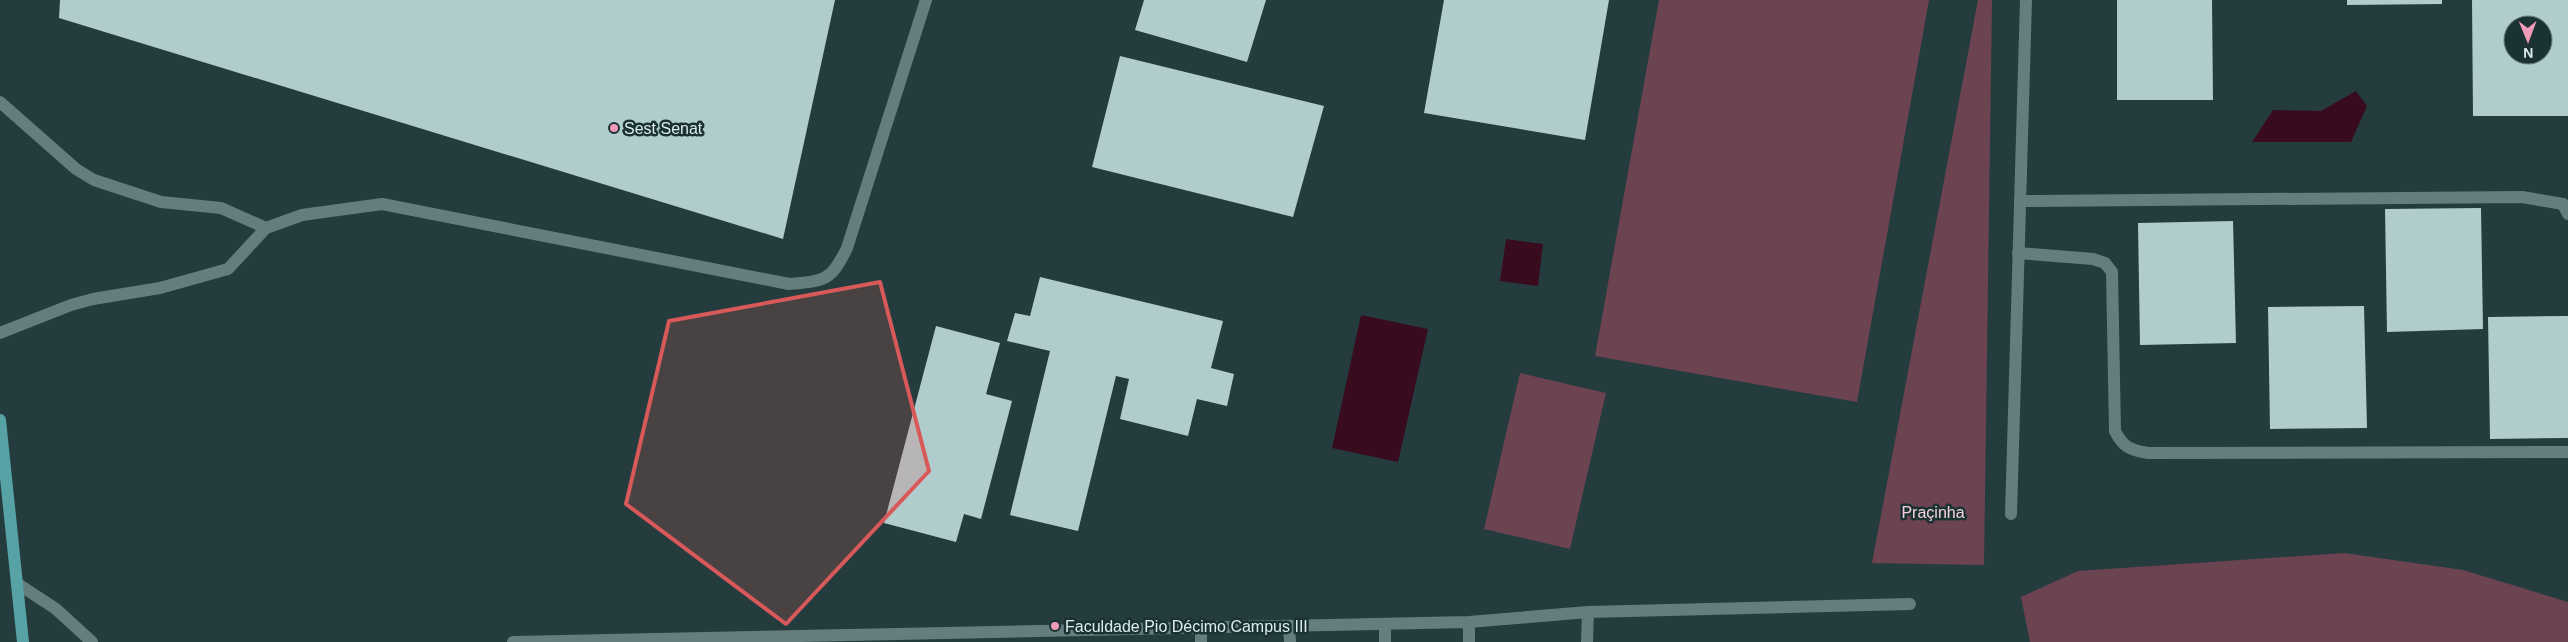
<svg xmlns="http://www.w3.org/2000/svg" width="2568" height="642" font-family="Arial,sans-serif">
<rect width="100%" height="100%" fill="#253c3e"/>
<path fill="#6b4351" d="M1659,0H1929L1857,402L1595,356Z
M1978,0H1992L1984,565L1872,563Z
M1520,373L1606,393L1570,549L1484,529Z
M2344,553L2463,570L2568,602V642H2030L2021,597L2078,571Z"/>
<path fill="#380b1f" d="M2356,91L2367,106L2351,142H2252L2273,110L2321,111Z
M1506,239L1543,244L1538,286L1500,281Z
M1361,315L1428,329L1398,462L1332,448Z"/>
<path fill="#b1cccd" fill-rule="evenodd" d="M60,0H835L783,239L59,18Z
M1144,0H1266L1247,62L1135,30Z
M1444,0H1609L1585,140L1424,113Z
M2117,0H2212L2213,100H2117Z
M2347,0H2442V4L2347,5Z
M2472,0H2568V116H2473ZM2513,25H2543V55H2513Z
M1120,56L1324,106L1293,217L1092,167Z
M2481,208L2483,329L2387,332L2385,209Z
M2233,221L2236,343L2140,345L2138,223Z
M1040,277L1223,321L1211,368L1234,374L1227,406L1197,399L1188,436L1120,419L1129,379L1116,376L1078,531L1010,515L1050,351L1007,341L1015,313L1030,316Z
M2364,306L2367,428L2270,429L2268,307Z
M2568,316V438L2490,439L2488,317Z
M936,326L1000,343L986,394L1012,401L981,519L964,514L956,542L884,523Z"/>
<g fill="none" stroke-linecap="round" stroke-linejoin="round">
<path stroke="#647d7e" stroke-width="12" d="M0,102L76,169L94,180L161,202L221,208L266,228
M2020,201L2522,197L2563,204L2568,214
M2018,253L2093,259L2105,263L2112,272L2115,431C2123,447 2130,450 2148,453L2568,452
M0,333L71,305L93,299L160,288L228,269L266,228L302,215L382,204L789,284C825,281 831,281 847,248L926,0
M1588,612L1910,604
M1469,622V642
M1385,624V642
M1289,626L1290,642
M1201,628V642
M513,642L1469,622L1588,612L1587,642"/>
<path stroke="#647d7e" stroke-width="12" d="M2011,514L2026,0
M18,584L56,609L92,642"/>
<path stroke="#56a2a5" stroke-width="12" d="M0,420L23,642"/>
</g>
<path fill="#d85959" fill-opacity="0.2" stroke="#d85959" stroke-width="4" stroke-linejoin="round" d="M880,282L929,471L786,624L626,504L669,321Z"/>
<g fill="#ef9ab8" stroke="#1b3233" stroke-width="2">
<circle cx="614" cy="128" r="5"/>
<circle cx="1055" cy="626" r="5"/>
</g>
<g text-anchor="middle" stroke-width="5" stroke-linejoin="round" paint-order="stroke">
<g font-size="16" fill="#ddebeb" stroke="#1b3233" text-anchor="start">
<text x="624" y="134">Sest Senat</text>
<text x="1065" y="632">Faculdade Pio Décimo Campus III</text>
</g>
<g font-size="16" fill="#f4d1dc" stroke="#1b3233">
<text x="1933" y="518">Praçinha</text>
</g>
</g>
<g transform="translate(2528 40) rotate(179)"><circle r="24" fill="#1b3233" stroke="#697c7d"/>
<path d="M0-4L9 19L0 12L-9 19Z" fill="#ef9ab8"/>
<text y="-8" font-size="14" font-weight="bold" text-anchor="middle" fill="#ddebeb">N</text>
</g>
</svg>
